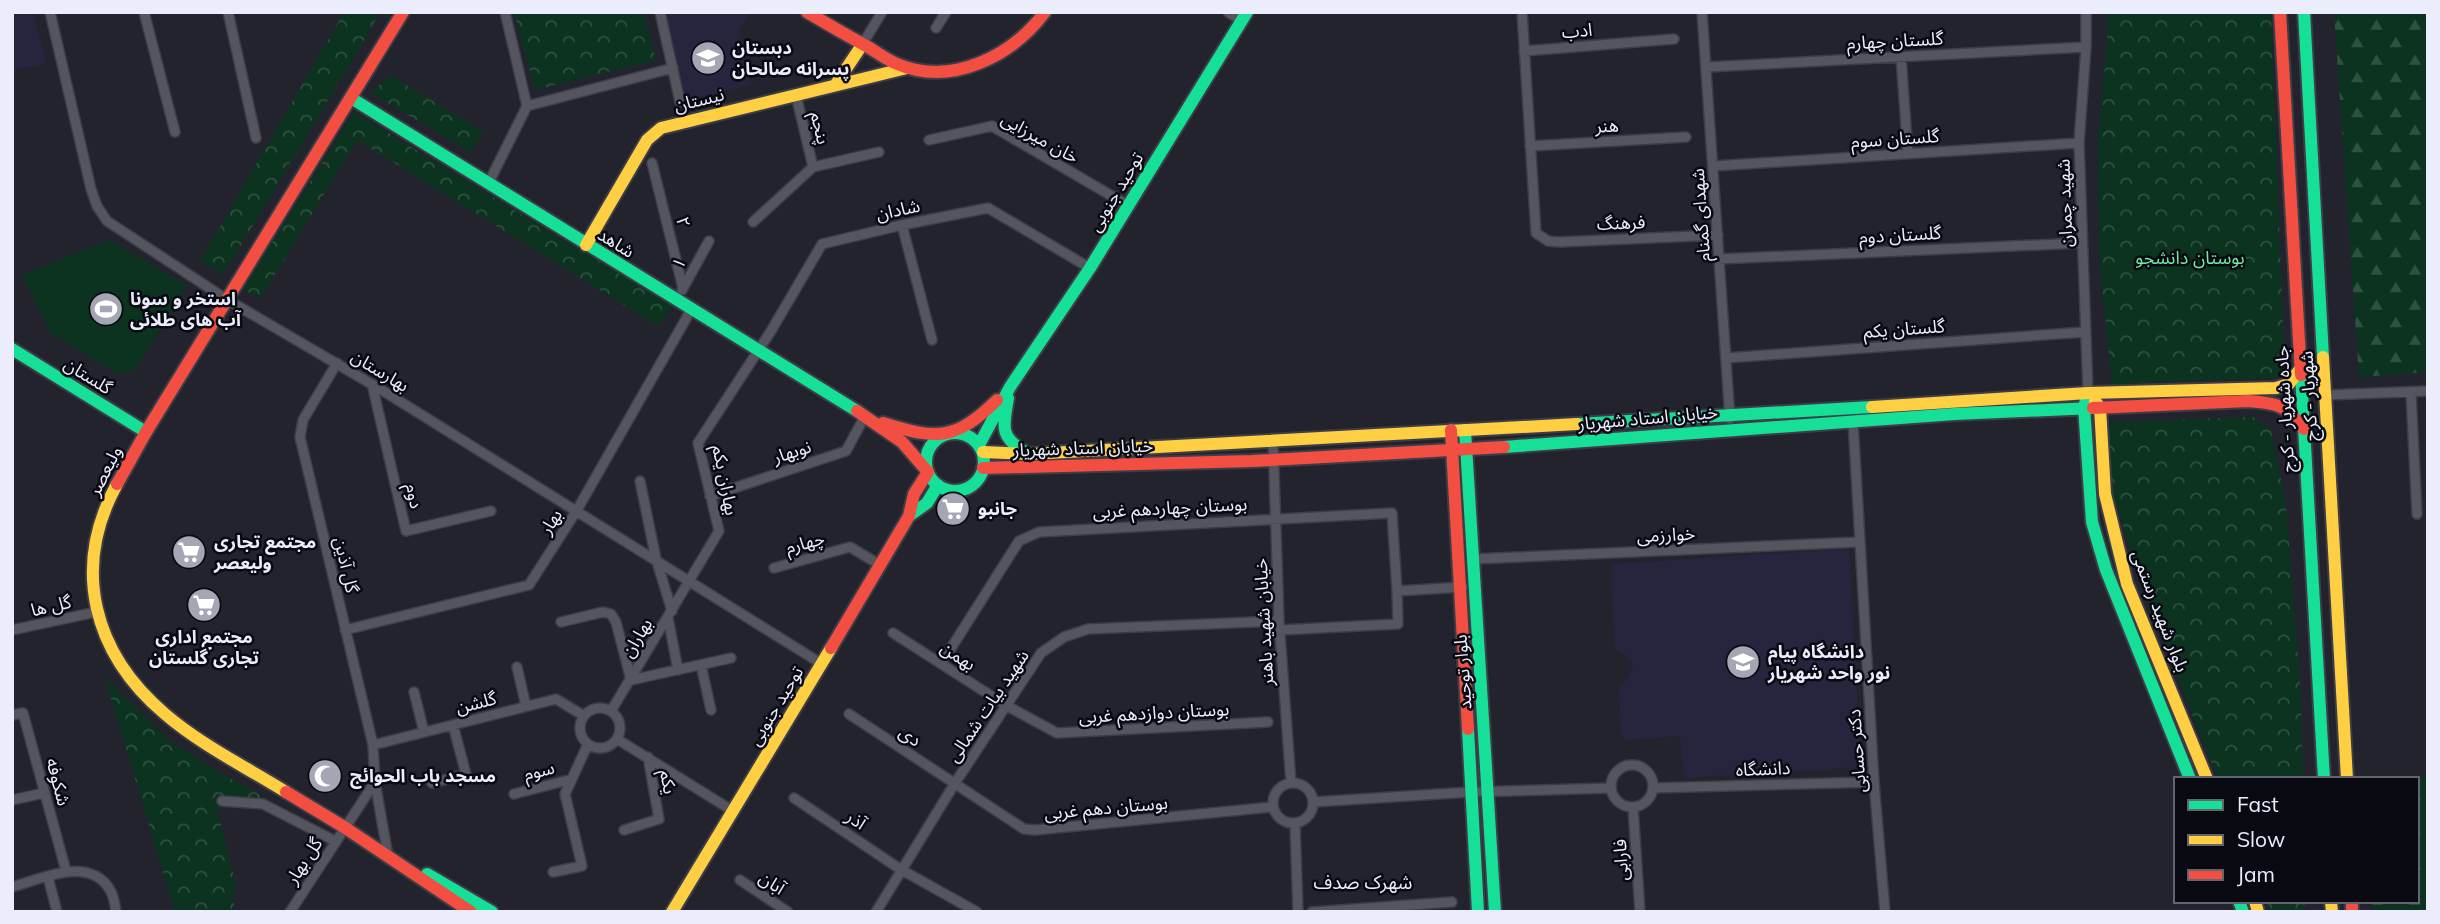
<svg xmlns="http://www.w3.org/2000/svg" width="2440" height="924" font-family="Mulish,'Noto Sans Arabic',sans-serif">
<defs>
<pattern id="forest-firs" width="22" height="20" patternUnits="userSpaceOnUse" patternTransform="scale(1.75)"><rect width="22" height="20" fill="#0b331f"/><path d="M5 1l3.5 6h-7zM16 11l3.5 6h-7z" fill="#2f5140"/></pattern>
<pattern id="park-crowns" width="20" height="18" patternUnits="userSpaceOnUse" patternTransform="scale(1.75)"><rect width="20" height="18" fill="#0b331f"/><path d="M2 6a3 3 0 1 1 6 0M12 15a3 3 0 1 1 6 0" fill="none" stroke="#2f5140"/></pattern>
</defs>
<rect width="100%" height="100%" fill="#23232e"/>
<path fill="#25253e" d="M12,12H33L46,63L12,71Z
M660,12H751L739,32L752,84L680,102Z
M1849,549L1861,767L1684,778L1680,736L1625,740L1621,735L1619,689L1629,677L1633,665L1624,654L1615,650L1611,564Z"/>
<path fill="#0b331f" d="M109,240L187,285L135,370L118,374L51,333L22,275Z"/>
<path fill="url(#forest-firs)" d="M2334,12H2428V372L2359,377Z
M2428,775V912H2374L2372,901H2417V779H2413Z"/>
<path fill="url(#park-crowns)" d="M344,12H375L379,15L223,275L200,261Z
M514,12H643L656,60L535,90Z
M2107,12H2271L2285,377L2112,384L2099,257L2098,136L2107,46Z
M390,75L484,132L470,152L371,93Z
M354,112L672,306L658,326L357,140L260,299L243,289Z
M2253,417L2271,430L2286,505L2301,695L2303,779H2218L2138,579L2113,491L2108,422Z
M105,678L171,742L222,774L268,799L217,809L236,885L232,897L236,912H175Z
M2266,901H2305L2304,912H2270Z"/>
<g fill="none" stroke-linecap="round" stroke-linejoin="round">
<g stroke="#3d3d48" stroke-width="12">
<path id="street" d="M50,12L91,189L97,206L107,221L226,299L380,389L822,664
M144,12L175,132
M228,12L256,138
M660,12L680,102
M1228,12L1242,21
M1522,12L1536,233L1548,241L1559,242L1718,235
M1702,12L1730,419
M2086,12V47L2079,143L2088,393
M936,28L946,12
M862,45L882,12
M1524,51L1674,39
M1901,57L1908,154
M1707,67L2086,47
M796,95L813,167
M527,106L673,68
M929,140L992,126L1129,206
M1530,146L1686,137
M652,163L683,288
M1713,166L2079,143
M488,184L527,106L505,12
M753,222L813,167L879,152
M902,225L932,340
M1719,259L2082,243
M682,290L709,241
M1726,358L2085,332
M337,363L303,420L300,437L373,745L375,782L388,856
M372,384L406,531L491,511
M2411,393L2417,514
M2326,395L2428,391
M1853,421L1874,782L1885,912
M1273,441L1279,621L1291,783
M640,481L656,559L672,611
M710,496L846,451L865,416
M1473,559L1860,542
M774,568L850,547L880,565
M668,618L678,670
M561,622L603,612L611,614L616,622L631,680L731,658
M12,630L96,612
M345,630L529,585L577,510L691,310
M1280,630L1398,624L1397,591
M893,633L1007,706L1057,733L1268,722
M941,664L1019,541L1039,532L1392,513L1397,591L1463,587
M701,665L711,710
M517,667L526,706
M414,692L424,732
M580 728a20 20 0 1 1 40 0a20 20 0 1 1-40 0Z
M611,711L719,531L698,443L771,331L822,244L902,225L988,208L1090,268
M849,714L1024,829L1035,830L1273,807
M12,715L23,713L66,871
M617,739L733,811
M373,745L556,699L584,716
M1611 786a21 21 0 1 1 42 0a21 21 0 1 1-42 0Z
M1273 803a20 20 0 1 1 40 0a20 20 0 1 1-40 0Z
M432,783L466,774L453,725
M1653,788L1874,782
M514,794L572,779
M794,798L900,869L977,912
M12,800L44,793
M222,801L263,804L335,841
M1313,802L1471,792L1611,788
M1633,807L1640,912
M1295,824L1298,912
M624,830L659,819L648,757
M553,872L582,866L565,794L588,744
M48,877L57,912
M740,880L788,912
M12,887C41,879 90,855 110,890C114,896 115,905 116,912
M290,912L375,782
M876,912L955,783L1041,653L1064,637L1088,629L1279,621
M1312,912L1452,902"/>
</g>
<g stroke="#3d3d48" stroke-width="16">
<path id="fast" d="M2304,12L2323,357
M351,98L857,411
M12,349L146,432
M2301,375L2324,779
M1008,398C1004,425 998,436 1025,452
M2086,400L2084,407L2092,522L2106,570L2190,779
M1577,424L1872,407
M1465,430L1495,912
M926 462a29 29 0 1 1 58 0a29 29 0 1 1-58 0Z
M979,445L1010,387L1090,268L1247,12
M1504,447L1955,414L2093,408
M909,516L927,503L938,485
M1468,729L1478,912
M427,874L492,912
M2239,901L2243,912"/>
</g>
<g stroke="#3d3d48" stroke-width="16">
<path id="slow" d="M836,84L862,45
M586,245L647,140L661,128L907,68
M2323,357L2347,779
M2095,401L2100,407L2105,494L2127,584L2207,779
M1872,407L2088,393L2276,388L2289,384L2300,369
M983,452L1030,454L1577,424
M117,484C71,568 93,653 165,714C201,745 246,767 286,792
M2255,901L2258,912
M2331,901L2332,912
M672,912L831,648"/>
</g>
<g stroke="#3d3d48" stroke-width="16">
<path id="jam" d="M807,12C827,24 848,36 868,47C878,53 887,60 897,64C952,87 1012,56 1045,12
M2280,12L2301,375
M2093,408L2248,401C2278,403 2286,405 2304,429
M883,423C937,440 955,441 997,400
M1451,430L1468,729
M983,468L1252,461L1504,447
M117,484L146,432L403,12
M831,648L909,516L914,494L928,472L902,442L857,411
M286,792L344,827L471,912
M2352,901V912"/>
</g>
<use href="#street" stroke="#54555e" stroke-width="9"/>
<use href="#fast" stroke="#16e098" stroke-width="12"/>
<use href="#slow" stroke="#ffcf43" stroke-width="12"/>
<use href="#jam" stroke="#f24e42" stroke-width="12"/>
</g>
<defs>
<g id="school-disc" transform="scale(1.75)"><circle r="9.5" fill="#a5a6b4" stroke="#090912"/><path d="M0-5L7-2L0 1L-7-2ZM-4 1L0 2.5L4 1V4Q0 6-4 4Z" fill="#fff"/></g>
<g id="stadium-disc" transform="scale(1.75)"><circle r="9.5" fill="#a5a6b4" stroke="#090912"/><path d="M0-5a6.5 5 0 1 0 0 10a6.5 5 0 1 0 0-10ZM-3.5-1.8h7v3.6h-7Z" fill="#fff"/></g>
<g id="supermarket-disc" transform="scale(1.75)"><circle r="9.5" fill="#a5a6b4" stroke="#090912"/><path d="M-6-5.5h2.5l.6 2H6L4.5 2H-2.5L-4.4-4H-6ZM-1.5 3.2a1.3 1.3 0 1 0 .1 0ZM3 3.2a1.3 1.3 0 1 0 .1 0Z" fill="#fff"/></g>
<g id="university-disc" transform="scale(1.75)"><circle r="9.5" fill="#a5a6b4" stroke="#090912"/><path d="M0-5L7-2L0 1L-7-2ZM-4 1L0 2.5L4 1V4Q0 6-4 4Z" fill="#fff"/></g>
<g id="mosque-disc" transform="scale(1.75)"><circle r="9.5" fill="#a5a6b4" stroke="#090912"/><path d="M3.5-4.9A6 6 0 1 0 3.5 4.9A5 5 0 1 1 3.5-4.9Z" fill="#fff"/></g>
</defs>
<g fill-rule="evenodd">
<use href="#school-disc" x="708" y="58"/>
<use href="#stadium-disc" x="106" y="309"/>
<use href="#supermarket-disc" x="953" y="509"/>
<use href="#supermarket-disc" x="189" y="552"/>
<use href="#supermarket-disc" x="204" y="605"/>
<use href="#university-disc" x="1743" y="662"/>
<use href="#mosque-disc" x="325" y="776"/>
</g>
<g text-anchor="middle" stroke-width="5" stroke-linejoin="round" paint-order="stroke">
<g font-size="18" fill="#ebecfc" stroke="#090912">
<text transform="translate(1577 31) rotate(-5)" y="6">ادب</text>
<text transform="translate(1895 41) rotate(-3)" y="6">گلستان چهارم</text>
<text transform="translate(699 100) rotate(-14)" y="6">نيستان</text>
<text transform="translate(1607 126) rotate(-3)" y="6">هنر</text>
<text transform="translate(820 128) rotate(77)" y="6">پنجم</text>
<text transform="translate(1040 138) rotate(29)" y="6">خان میرزایی</text>
<text transform="translate(1895 139) rotate(-4)" y="6">گلستان سوم</text>
<text transform="translate(1116 192) rotate(-59)" y="6">توحید جنوبی</text>
<text transform="translate(2065 203) rotate(-92)" y="6">شهید چمران</text>
<text transform="translate(898 210) rotate(-12)" y="6">شادان</text>
<text transform="translate(1701 215) rotate(-94)" y="6">شهدای گمنام</text>
<text transform="translate(683 222) rotate(76)" y="6">۲</text>
<text transform="translate(1621 223) rotate(-2)" y="6">فرهنگ</text>
<text transform="translate(1900 235) rotate(-3)" y="6">گلستان دوم</text>
<text transform="translate(616 243) rotate(32)" y="6">شاهد</text>
<text transform="translate(679 263) rotate(-61)" y="6">۱</text>
<text transform="translate(1904 329) rotate(-4)" y="6">گلستان یکم</text>
<text transform="translate(380 371) rotate(31)" y="6">بهارستان</text>
<text transform="translate(88 376) rotate(32)" y="6">گلستان</text>
<text transform="translate(2309 396) rotate(-93)" y="6">شهریار - کرج</text>
<text transform="translate(2285 409) rotate(-93)" y="6">جاده شهریار - کرج</text>
<text transform="translate(1648 418) rotate(-5)" y="6">خیابان استاد شهریار</text>
<text transform="translate(1083 448) rotate(-2)" y="6">خیابان استاد شهریار</text>
<text transform="translate(792 452) rotate(-18)" y="6">نوبهار</text>
<text transform="translate(105 471) rotate(-63)" y="6">ولیعصر</text>
<text transform="translate(725 480) rotate(79)" y="6">بهاران یکم</text>
<text transform="translate(414 496) rotate(77)" y="6">دوم</text>
<text transform="translate(1170 508) rotate(-3)" y="6">بوستان چهاردهم غربی</text>
<text transform="translate(551 522) rotate(-58)" y="6">بهار</text>
<text transform="translate(1666 535) rotate(-3)" y="6">خوارزمی</text>
<text transform="translate(805 543) rotate(-15)" y="6">چهارم</text>
<text transform="translate(346 565) rotate(77)" y="6">گل آذین</text>
<text transform="translate(51 606) rotate(-13)" y="6">گل ها</text>
<text transform="translate(2160 611) rotate(69)" y="6">بلوار شهید رستمی</text>
<text transform="translate(1264 622) rotate(-93)" y="6">خیابان شهید باهنر</text>
<text transform="translate(637 638) rotate(-59)" y="6">بهاران</text>
<text transform="translate(958 656) rotate(33)" y="6">بهمن</text>
<text transform="translate(1463 672) rotate(-94)" y="6">بلوار توحید</text>
<text transform="translate(476 703) rotate(-14)" y="6">گلشن</text>
<text transform="translate(776 706) rotate(-59)" y="6">توحید جنوبی</text>
<text transform="translate(988 706) rotate(-56)" y="6">شهید بیات شمالی</text>
<text transform="translate(1154 713) rotate(-3)" y="6">بوستان دوازدهم غربی</text>
<text transform="translate(910 736) rotate(33)" y="6">دی</text>
<text transform="translate(1857 751) rotate(-94)" y="6">دکتر حسابی</text>
<text transform="translate(1763 769) rotate(-2)" y="6">دانشگاه</text>
<text transform="translate(539 771) rotate(-15)" y="6">سوم</text>
<text transform="translate(58 782) rotate(75)" y="6">شکوفه</text>
<text transform="translate(668 782) rotate(80)" y="6">یکم</text>
<text transform="translate(1106 808) rotate(-5)" y="6">بوستان دهم غربی</text>
<text transform="translate(856 820) rotate(34)" y="6">آذر</text>
<text transform="translate(1621 860) rotate(-93)" y="6">فارابی</text>
<text transform="translate(304 861) rotate(-57)" y="6">گل بهار</text>
<text transform="translate(772 883) rotate(33)" y="6">آبان</text>
</g>
<g font-size="18" font-weight="bold" fill="#ebecfc" stroke="#090912" text-anchor="start">
<text x="732" y="54">دبستان<tspan x="732" dy="21">پسرانه صالحان</tspan></text>
<text x="130" y="305">استخر و سونا<tspan x="130" dy="21">آب های طلائی</tspan></text>
<text x="978" y="515">جانبو</text>
<text x="214" y="548">مجتمع تجاری<tspan x="214" dy="21">ولیعصر</tspan></text>
<text x="204" y="643" text-anchor="middle">مجتمع اداری<tspan x="204" dy="21">تجاری گلستان</tspan></text>
<text x="1768" y="658">دانشگاه پیام<tspan x="1768" dy="21">نور واحد شهریار</tspan></text>
<text x="350" y="782">مسجد باب الحوائج</text>
</g>
<g font-size="18" fill="#6feea3" stroke="#090912">
<text x="2190" y="264">بوستان دانشجو</text>
</g>
<g font-size="19" fill="#ebecfc" stroke="#090912">
<text x="1363" y="889">شهرک صدف</text>
</g>
</g>
<rect width="2440" height="924" fill="none" stroke="#ebecfc" stroke-width="28"/>
<rect x="2174" y="777" width="245" height="126" fill="#090912" stroke="#636470" stroke-width="2"/>
<rect x="2188" y="800" width="35" height="10" fill="#16e098" stroke="#636470" stroke-width="2"/>
<text x="2237" y="812" font-size="21" fill="#ebecfc">Fast</text>
<rect x="2188" y="835" width="35" height="10" fill="#ffcf43" stroke="#636470" stroke-width="2"/>
<text x="2237" y="847" font-size="21" fill="#ebecfc">Slow</text>
<rect x="2188" y="870" width="35" height="10" fill="#f24e42" stroke="#636470" stroke-width="2"/>
<text x="2237" y="882" font-size="21" fill="#ebecfc">Jam</text>
</svg>
